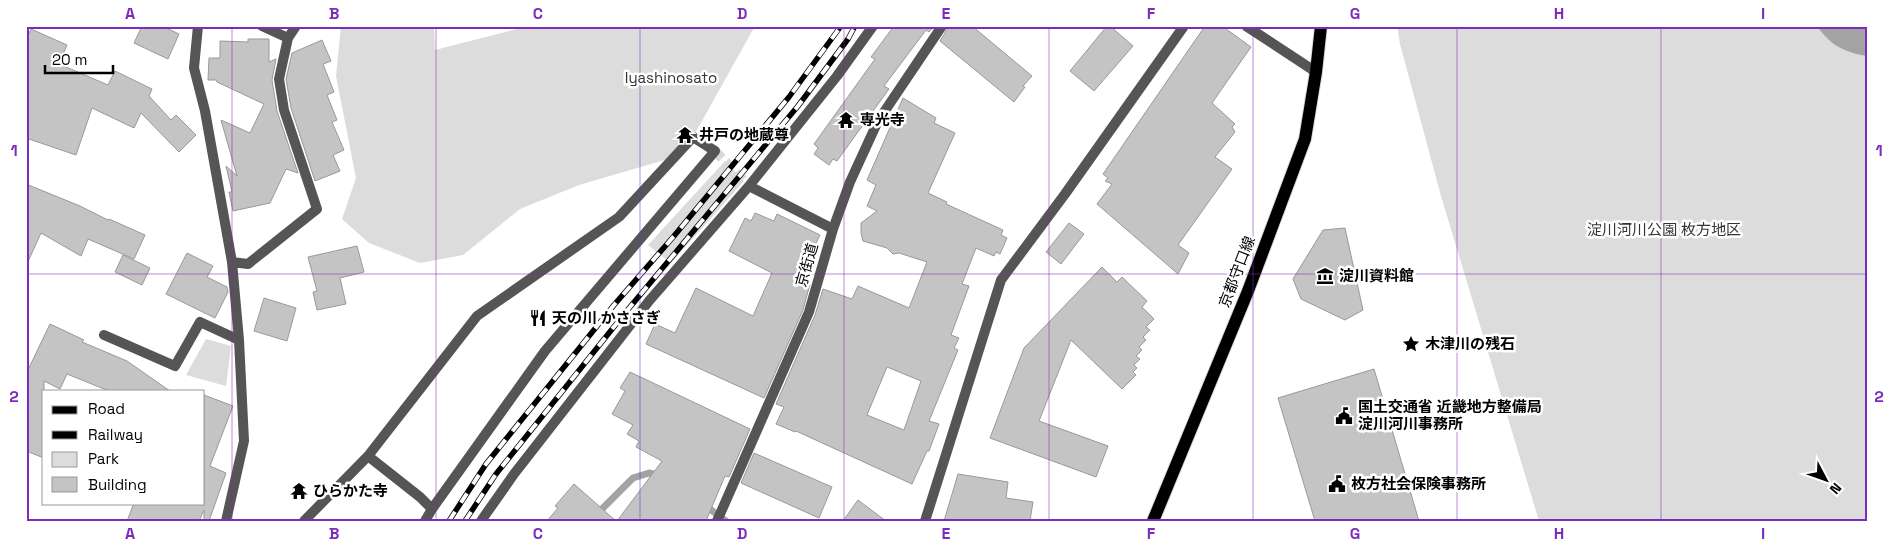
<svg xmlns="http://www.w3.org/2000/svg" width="1893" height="547" font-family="'Space Grotesk','Noto Sans JP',sans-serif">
<rect width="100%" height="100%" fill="#fff"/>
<path fill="#dcdcdc" d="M341,26H434L435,50L529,26H755L693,137L675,157L579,185L520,209L463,255L420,263L369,243L342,219L356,178L336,76Z
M1397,26H1867V521H1539L1441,196L1400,44Z
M725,161L744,181L671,263L648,245Z
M206,339L231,346L226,386L186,375Z"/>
<path fill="#a3a3a3" d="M1817,26H1867V56C1844,52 1831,46 1817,26Z"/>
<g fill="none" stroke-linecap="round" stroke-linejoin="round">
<path stroke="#a3a3a3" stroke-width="7" d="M703,504L726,521
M596,515L633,478L649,473L661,476"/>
</g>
<path fill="#c4c4c4" stroke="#999" fill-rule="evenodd" d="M142,26H162L179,34L168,59L134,43Z
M894,26H934L929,32L926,30L884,86L889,89L837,161L833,159L829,165L814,154L818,148L814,144L875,59L871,57Z
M949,26H972L1032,76L1023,86L1025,87L1014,102L940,41Z
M1107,26H1110L1133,46L1094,91L1070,71Z
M1205,26H1222L1251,47L1212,103L1235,124L1232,127L1235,132L1215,157L1232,169L1178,245L1189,253L1178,274L1097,204L1112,184L1105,181L1108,178L1103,174Z
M31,29L67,45L59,64L108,85L115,71L152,89L149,96L171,120L176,115L196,135L179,152L141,113L134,128L92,108L76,155L26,138V40Z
M248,39H269V62L276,59L272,80L277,111L298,173L286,169L270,203L233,211L229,192H232L226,166L237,176L221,120L250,133L264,104L217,82L216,80H208L209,58H220V41L248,42Z
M322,40L331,61L323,64L334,92L327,95L337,120L332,122L344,150L333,155L340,171L315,181L291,108L286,79L292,53Z
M903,98L936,118L934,123L955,133L928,193L947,202L946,204L1003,230L1001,235L1007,238L1000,254L996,252L994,256L976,248L962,284L969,286L951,335L959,338L954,348L958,350L929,421L939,424L929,451H927L912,484L796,431L795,432L776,424L784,407L776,404L815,315L823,289L852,299L858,286L909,308L927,262L899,253L893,254L887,248L863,241L861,233V223L877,211L867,206L876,185L867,180ZM887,367L921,381L904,430L867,415Z
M26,184L80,206L108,220L109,219L145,235L134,259L88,239L81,256L41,233L26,266Z
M755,213L774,221L777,214L820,235L802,272L807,274L804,282L810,284L803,310L764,398L646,344L655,324L675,333L696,288L753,316L772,273L729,251L745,218L751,221Z
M1069,223L1084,234L1061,264L1046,252Z
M1345,228L1363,310L1345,320L1301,299L1293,279L1323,230Z
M357,246L364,272L340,278L346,304L317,310L313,292L317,291L308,257Z
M187,253L213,266L207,277L227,287L228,292L215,318L166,294Z
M123,255L150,268L142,285L115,272Z
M1102,267L1117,282L1122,277L1147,301L1142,307L1154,319L1146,327L1150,330L1143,337L1146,340L1139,347L1142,350L1136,356L1140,359L1134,365L1137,368L1133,372L1136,375L1122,389L1071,340L1039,421L1108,446L1096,477L990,438L1024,348Z
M264,298L296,308L287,341L254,331Z
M50,324L84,340L82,342L127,361L170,391H109L67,374L60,389L44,381V458L26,451V374Z
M1374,369L1419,521H1315L1278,398Z
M630,372L750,429L729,477L725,476L706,521H617L662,461L636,447L639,441L627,434L633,425L612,414L625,391L620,388Z
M204,395L233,406L210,466L226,473L209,521H204V510L199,521H127L134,503H204Z
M754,453L832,487L819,518L741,483Z
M958,474L1008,482L1006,498L1033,502L1030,521H944Z
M574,484L616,521H547L558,508L555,506Z
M858,500L886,521H843Z"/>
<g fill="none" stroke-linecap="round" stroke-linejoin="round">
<path stroke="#d9d9d9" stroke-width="10" stroke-dasharray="10 5" stroke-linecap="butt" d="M715,151L749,186"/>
<g stroke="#dbdbdb" stroke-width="14">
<path id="primary" d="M1153,521L1248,291L1305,139L1316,72L1321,26"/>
</g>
<path stroke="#555" stroke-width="10" d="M198,26L194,68L205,111L232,262L239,340L244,441L226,521
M262,26L288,38
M1246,26L1316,72
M749,186L833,229
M232,262L248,264L317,209L284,110L279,79L288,38L296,26
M104,335L175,366L200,322L239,340
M368,456L420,497L432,509
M304,521L368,456L477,316L619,217L693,137L715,151L545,351L432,509L425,521
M481,521L514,474L649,301L749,186L837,76L873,26
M717,521L809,312L833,229L850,182L878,121L942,26
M925,521L1001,280L1065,194L1184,26"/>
<use href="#primary" stroke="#000" stroke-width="12"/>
<g stroke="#000" stroke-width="5.5">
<path id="rail" d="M449,521L486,464L614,305L674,236L789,97L841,26
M465,521L496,474L625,313L798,106L848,39L855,26"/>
</g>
<use href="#rail" stroke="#fff" stroke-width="4" stroke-dasharray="11" stroke-linecap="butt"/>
</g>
<path fill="none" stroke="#7b2cbf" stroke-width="1" stroke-opacity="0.55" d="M232,26V521M436,26V521M640,26V521M844,26V521M1049,26V521M1253,26V521M1457,26V521M1661,26V521M26,274H1867"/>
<defs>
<g id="temple-bare" transform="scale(1.35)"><path d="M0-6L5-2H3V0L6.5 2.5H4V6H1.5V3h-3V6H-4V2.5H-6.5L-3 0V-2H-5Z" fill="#000" stroke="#fff" stroke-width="2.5" paint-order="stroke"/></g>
<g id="museum-bare" transform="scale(1.35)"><path d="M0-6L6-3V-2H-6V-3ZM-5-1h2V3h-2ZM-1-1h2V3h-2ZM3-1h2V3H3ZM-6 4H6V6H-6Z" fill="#000" stroke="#fff" stroke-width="2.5" paint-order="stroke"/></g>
<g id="restaurant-bare" transform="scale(1.35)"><path d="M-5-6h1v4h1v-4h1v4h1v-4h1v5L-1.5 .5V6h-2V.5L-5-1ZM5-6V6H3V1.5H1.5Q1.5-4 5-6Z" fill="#000" stroke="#fff" stroke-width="2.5" paint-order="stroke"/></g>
<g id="sight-bare" transform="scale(1.35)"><path d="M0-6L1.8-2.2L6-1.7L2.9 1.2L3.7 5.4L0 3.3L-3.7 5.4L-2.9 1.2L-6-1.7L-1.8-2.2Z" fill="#000" stroke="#fff" stroke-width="2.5" paint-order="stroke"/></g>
<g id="civic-bare" transform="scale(1.35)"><path d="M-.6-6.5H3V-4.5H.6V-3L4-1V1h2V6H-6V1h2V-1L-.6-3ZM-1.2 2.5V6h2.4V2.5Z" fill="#000" stroke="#fff" stroke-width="2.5" paint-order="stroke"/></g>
</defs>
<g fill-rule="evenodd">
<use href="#temple-bare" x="846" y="120"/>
<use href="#temple-bare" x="685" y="135"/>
<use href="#museum-bare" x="1325" y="276"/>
<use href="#restaurant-bare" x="538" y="318"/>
<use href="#sight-bare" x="1411" y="344"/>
<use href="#civic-bare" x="1344" y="416"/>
<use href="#civic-bare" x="1337" y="484"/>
<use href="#temple-bare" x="299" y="491"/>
</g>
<g text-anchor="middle" stroke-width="5" stroke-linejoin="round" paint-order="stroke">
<g font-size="15" fill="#333" stroke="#fff">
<text x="671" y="83">Iyashinosato</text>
<text x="1664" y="235">淀川河川公園 枚方地区</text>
</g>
<g font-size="15" font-weight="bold" fill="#000" stroke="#fff" text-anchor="start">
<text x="860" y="125">専光寺</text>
<text x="699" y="140">井戸の地蔵尊</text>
<text x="1339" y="281">淀川資料館</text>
<text x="552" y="323">天の川 かささぎ</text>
<text x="1425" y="349">木津川の残石</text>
<text x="1358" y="412">国土交通省 近畿地方整備局<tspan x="1358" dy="17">淀川河川事務所</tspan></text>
<text x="1351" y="489">枚方社会保険事務所</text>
<text x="313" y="496">ひらかた寺</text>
</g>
<g font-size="15" fill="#000" stroke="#fff">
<text transform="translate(807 265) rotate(-74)" y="5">京街道</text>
<text transform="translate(1237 272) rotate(-69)" y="5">京都守口線</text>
</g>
</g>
<rect width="1893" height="547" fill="none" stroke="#ffffff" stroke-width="55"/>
<rect x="42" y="390" width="162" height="115" fill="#ffffff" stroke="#999999"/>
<rect x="52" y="406" width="25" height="8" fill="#000000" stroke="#999999"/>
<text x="88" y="414" font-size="15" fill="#000000">Road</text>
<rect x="52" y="431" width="25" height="8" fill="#000000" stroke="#999999"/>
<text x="88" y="440" font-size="15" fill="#000000">Railway</text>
<rect x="52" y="452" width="25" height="15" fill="#dcdcdc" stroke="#999999"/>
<text x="88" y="464" font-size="15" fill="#000000">Park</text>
<rect x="52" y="477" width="25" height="15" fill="#c4c4c4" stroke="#999999"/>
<text x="88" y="490" font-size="15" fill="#000000">Building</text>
<g transform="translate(1826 480) rotate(131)" stroke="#ffffff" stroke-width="4" paint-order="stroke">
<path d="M0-4L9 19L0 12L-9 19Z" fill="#000000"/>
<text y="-8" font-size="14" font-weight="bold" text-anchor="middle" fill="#000000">N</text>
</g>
<path d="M45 65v8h68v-8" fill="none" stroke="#000000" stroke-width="2.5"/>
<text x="52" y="65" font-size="15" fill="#000000" stroke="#ffffff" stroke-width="4" paint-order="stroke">20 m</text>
<rect x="28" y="28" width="1838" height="492" fill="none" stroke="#7b2cbf" stroke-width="2"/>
<g font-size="16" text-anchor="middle" font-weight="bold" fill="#7b2cbf">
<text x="130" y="19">A</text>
<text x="334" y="19">B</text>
<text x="538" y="19">C</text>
<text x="742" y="19">D</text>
<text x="946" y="19">E</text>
<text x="1151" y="19">F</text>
<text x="1355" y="19">G</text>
<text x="1559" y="19">H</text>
<text x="1763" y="19">I</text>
<text x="14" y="156">1</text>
<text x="1879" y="156">1</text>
<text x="14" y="402">2</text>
<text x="1879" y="402">2</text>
<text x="130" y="539">A</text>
<text x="334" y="539">B</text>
<text x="538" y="539">C</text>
<text x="742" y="539">D</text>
<text x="946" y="539">E</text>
<text x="1151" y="539">F</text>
<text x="1355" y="539">G</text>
<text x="1559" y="539">H</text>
<text x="1763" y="539">I</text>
</g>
</svg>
